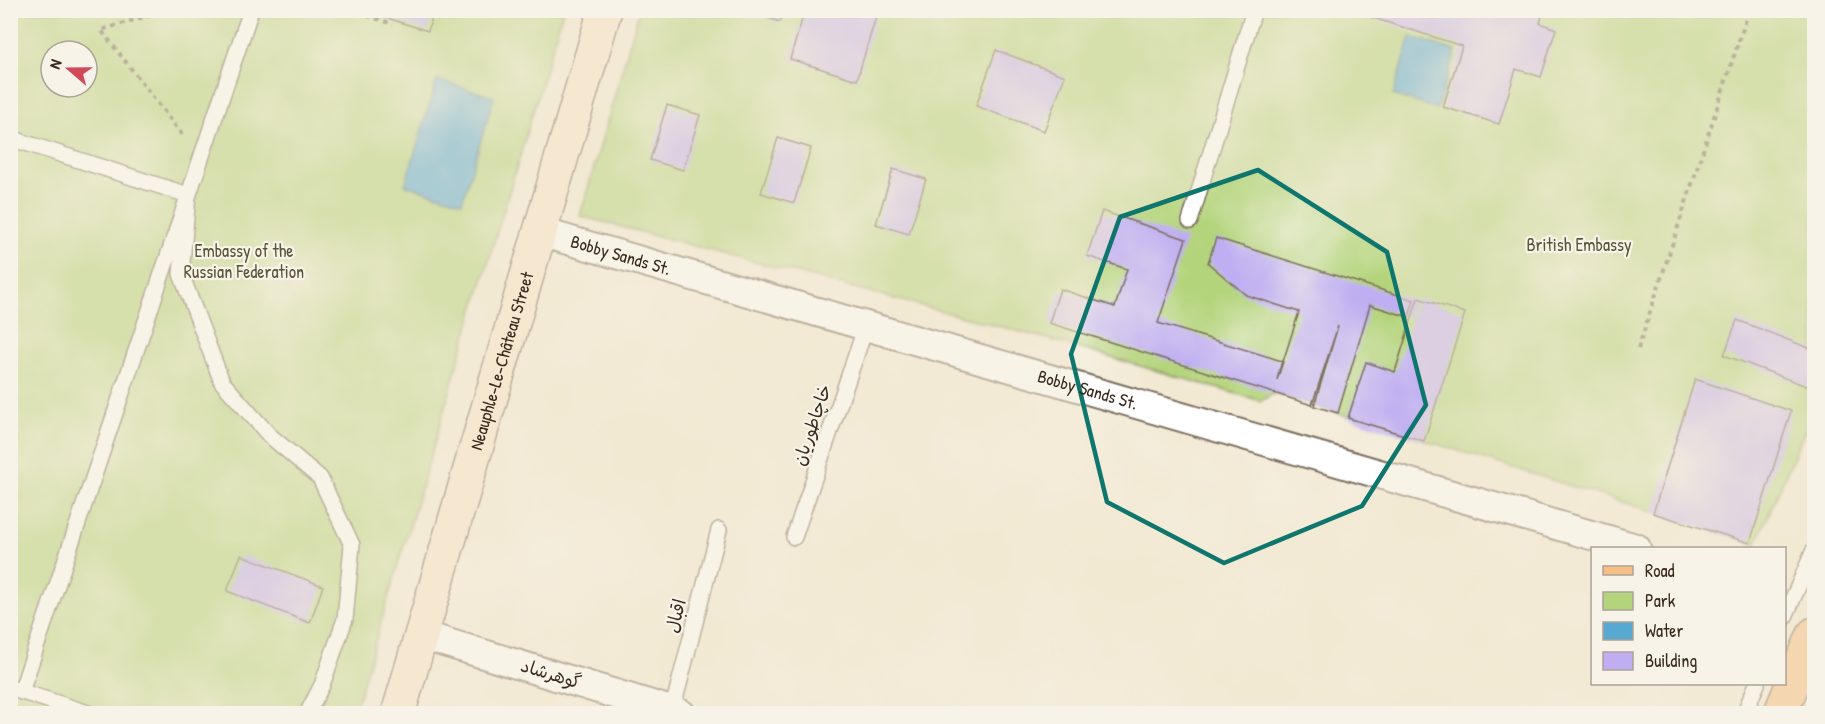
<svg xmlns="http://www.w3.org/2000/svg" width="1825" height="724" font-family="'Patrick Hand','Playpen Sans Arabic',sans-serif">
<rect width="100%" height="100%" fill="#f7f3e8"/>
<filter id="ink" filterUnits="userSpaceOnUse"><feTurbulence type="fractalNoise" baseFrequency=".0167" numOctaves="2"/><feDisplacementMap in="SourceGraphic" scale="12" xChannelSelector="R" yChannelSelector="G"/><feConvolveMatrix kernelMatrix="1 2 1 2 8 2 1 2 1" color-interpolation-filters="sRGB"/></filter>
<filter id="wash" filterUnits="userSpaceOnUse"><feTurbulence type="fractalNoise" baseFrequency=".008" numOctaves="4" result="noise"/><feDisplacementMap in="SourceGraphic" scale="24" xChannelSelector="R" yChannelSelector="G"/><feGaussianBlur stdDeviation="1.35" result="paint"/><feColorMatrix in="noise" values="0 0 0 0 0 0 0 0 0 0 0 0 0 0 0 0 0 1.4 0 .05"/><feComposite in="paint" operator="in"/></filter>
<g filter="url(#wash)">
<rect width="100%" height="100%" fill="#f2e9d3"/>
<path fill="#b4d47c" stroke="#787f4d" stroke-width="1.5" fill-rule="evenodd" d="M10,11H563L354,713H11ZM51,51H87V87H51Z
M639,11H1814V409L1756,544L1274,393L1261,401L1047,339L580,216Z"/>
<path fill="#57a9d2" stroke="#496a78" stroke-width="1.5" d="M1411,37L1456,51L1437,109L1393,95Z
M437,80L494,97L462,202L405,185Z"/>
<g id="blocks">
<path fill="#bfaff2" d="M362,10H434L428,31Z
M744,10H784L780,22Z
M805,10H878L857,80L790,59Z
M1368,10H1478L1486,13L1487,10H1544L1540,23L1556,29L1541,77L1516,69L1499,124L1443,107L1462,46L1367,16Z
M996,50L1065,76L1044,131L976,106Z
M667,105L700,115L683,170L650,160Z
M778,138L811,148L794,203L761,193Z
M893,169L926,179L909,234L876,224Z
M1102,211L1186,239L1158,323L1282,361L1277,380L1299,312L1246,295L1208,263L1216,238L1414,300L1409,317L1370,305L1338,413L1314,406L1338,326L1312,405L1049,323L1060,289L1115,307L1127,269L1087,256Z
M1418,298L1465,313L1424,441L1348,418L1366,362L1395,372Z
M1737,320L1814,350V389L1724,355Z
M1695,379L1791,411L1750,543L1653,513Z
M241,555L323,586L310,623L227,591Z"/>
</g>
</g>
<g filter="url(#ink)">
<use href="#blocks" fill-opacity="0" stroke="#7b6d5d" stroke-width="1.5"/>
<g fill="none" stroke-linecap="round" stroke-linejoin="round">
<g stroke="#7b6d5d" stroke-width="18">
<path id="service" d="M10,138L188,195L181,274L222,382L269,435L320,478L352,545L345,619L322,685L307,714
M1190,221L1254,10
M794,537L866,326
M1784,619L1814,550
M10,688L91,714
M21,692L251,10
M672,711L719,530
M1744,714L1757,684"/>
</g>
<g stroke="#7b6d5d" stroke-width="32">
<g id="minor">
<path id="s1" d="M540,232L1636,548"/>
<path d="M421,635L681,714"/>
</g>
</g>
<g stroke="#7b6d5d" stroke-width="36">
<g id="secondary">
<path id="s2" d="M398,714L605,10"/>
</g>
</g>
<g stroke="#7b6d5d" stroke-width="36">
<path id="primary" d="M1780,714L1814,634"/>
</g>
<path stroke="#7b6d5d" stroke-width="4" stroke-dasharray="4.5 4.5" stroke-linecap="butt" d="M168,10L101,30L184,137
M350,10L393,24
M1638,349L1749,10"/>
<use href="#service" stroke="#fff" stroke-width="15"/>
<use href="#minor" stroke="#fff" stroke-width="28"/>
<use href="#secondary" stroke="#fbe5cf" stroke-width="33"/>
<use href="#primary" stroke="#f5bf86" stroke-width="33"/>
</g>
</g>
<path d="M0 0H1825V724H0ZM1258,170L1387,252L1426,405L1362,506L1224,563L1107,502L1071,354L1120,217Z" fill="#f2e9d3" fill-opacity=".55" fill-rule="evenodd"/>
<path fill="none" stroke="#0f766e" stroke-width="4.5" stroke-linejoin="round" d="M1258,170L1387,252L1426,405L1362,506L1224,563L1107,502L1071,354L1120,217Z"/>
<g text-anchor="middle" stroke-width="4.5" stroke-linejoin="round" paint-order="stroke">
<g font-size="18" fill="#595436" stroke="#f7f3e8">
<text x="1579" y="251">British Embassy</text>
<text x="244" y="257">Embassy of the<tspan x="244" dy="21">Russian Federation</tspan></text>
</g>
<g font-size="18" fill="#3b2a1e" stroke="#f7f3e8">
<text dy="6" stroke="none"><textPath href="#s1" startOffset="84">Bobby Sands St.</textPath></text>
<text dy="6" stroke="none"><textPath href="#s2" startOffset="368">Neauphle-Le-Château Street</textPath></text>
<text dy="6" stroke="none"><textPath href="#s1" startOffset="570">Bobby Sands St.</textPath></text>
<text transform="translate(812 425) rotate(-71)" y="6">خاچاطوریان</text>
<text transform="translate(676 616) rotate(-76)" y="6">اقبال</text>
<text transform="translate(551 674) rotate(17)" y="6">گوهرشاد</text>
</g>
</g>
<rect width="1825" height="724" fill="none" stroke="#f7f3e8" stroke-width="36"/>
<rect x="1591" y="547" width="195" height="138" fill="#f7f3e8" stroke="#aca397" stroke-width="1.5"/>
<rect x="1603" y="566" width="30" height="9" fill="#f5bf86" stroke="#aca397" stroke-width="1.5"/>
<text x="1645" y="577" font-size="18" fill="#3b2a1e">Road</text>
<rect x="1603" y="592" width="30" height="18" fill="#b4d47c" stroke="#aca397" stroke-width="1.5"/>
<text x="1645" y="607" font-size="18" fill="#3b2a1e">Park</text>
<rect x="1603" y="622" width="30" height="18" fill="#57a9d2" stroke="#aca397" stroke-width="1.5"/>
<text x="1645" y="637" font-size="18" fill="#3b2a1e">Water</text>
<rect x="1603" y="652" width="30" height="18" fill="#bfaff2" stroke="#aca397" stroke-width="1.5"/>
<text x="1645" y="667" font-size="18" fill="#3b2a1e">Building</text>
<g transform="translate(69 69) rotate(290)"><circle r="28" fill="#f7f3e8" stroke="#aca397" stroke-width="1.5"/>
<path d="M0-4.5L10 22L0 15L-10 22Z" fill="#d1495b"/>
<text y="-9" font-size="16" font-weight="bold" text-anchor="middle" fill="#3b2a1e">N</text>
</g>
</svg>
